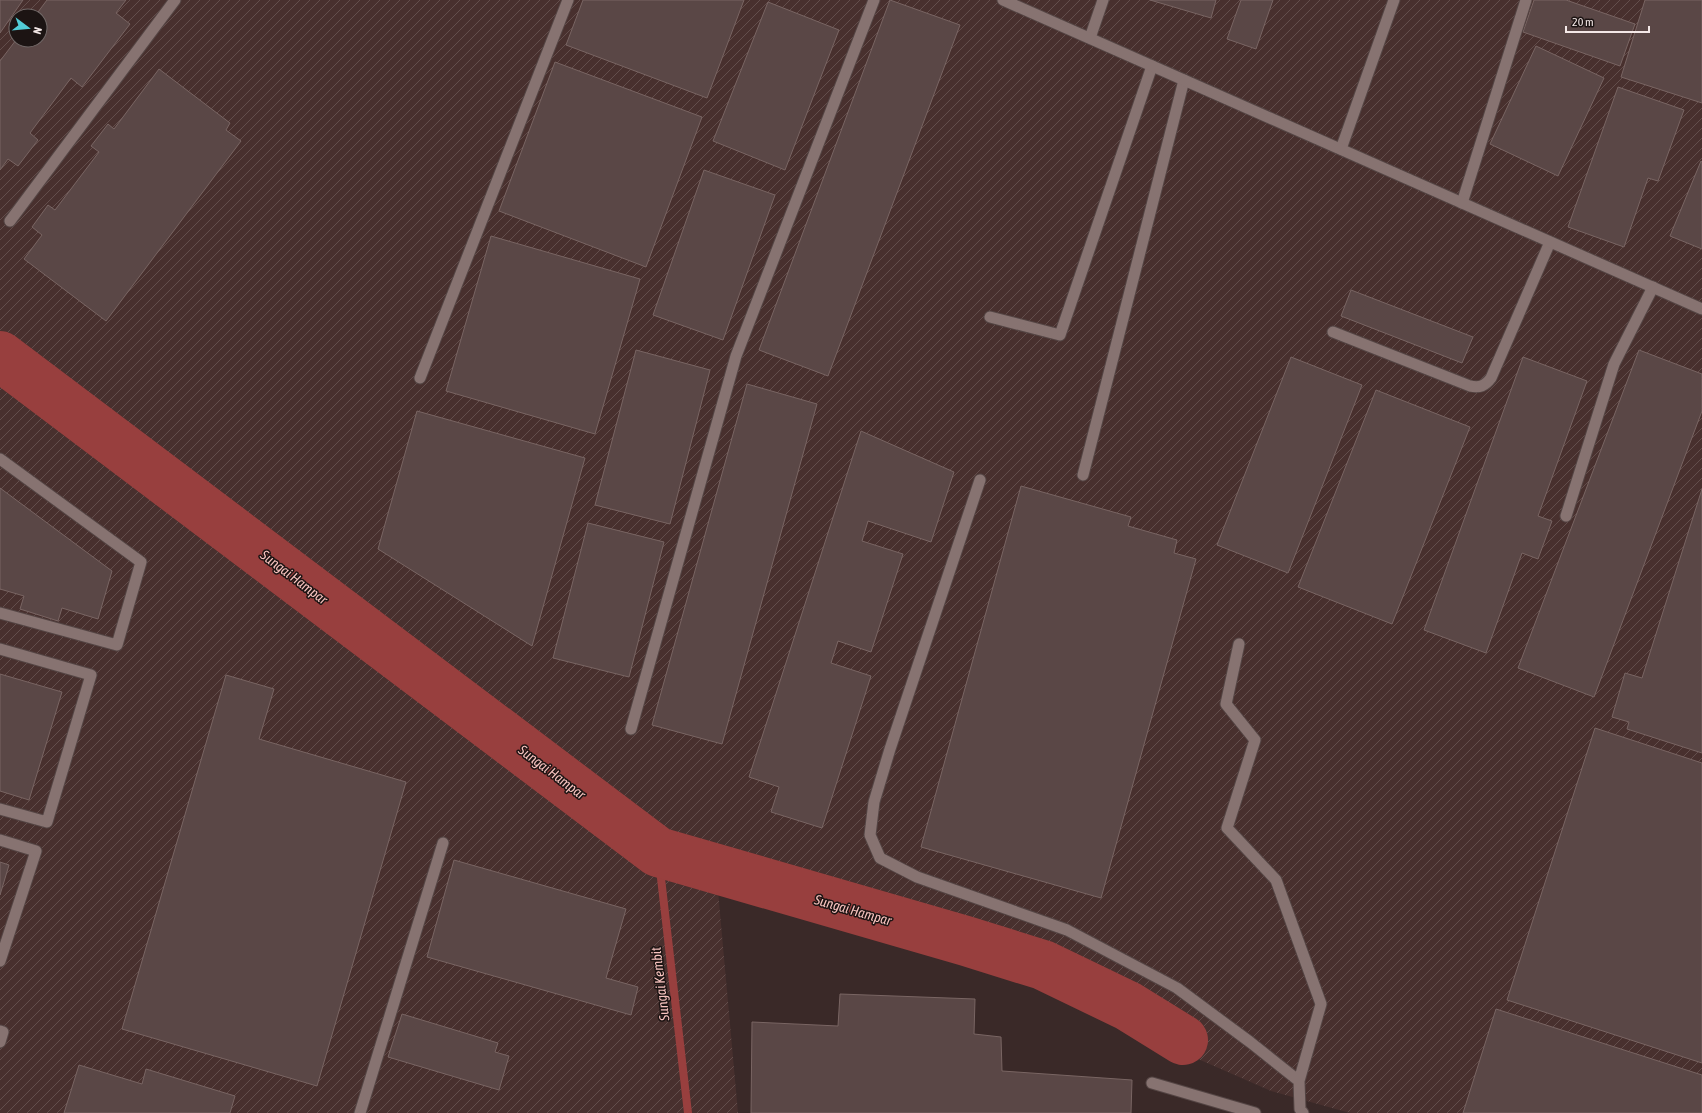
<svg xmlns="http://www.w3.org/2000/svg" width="1702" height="1113" font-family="'Asap Condensed',sans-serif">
<defs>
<pattern id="industrial-furrows" width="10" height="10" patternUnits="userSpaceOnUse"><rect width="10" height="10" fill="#48302e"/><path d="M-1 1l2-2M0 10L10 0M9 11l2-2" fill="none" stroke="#634e4c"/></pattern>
</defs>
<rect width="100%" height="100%" fill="#3a2928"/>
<path fill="url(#industrial-furrows)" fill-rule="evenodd" d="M0,0H1702V1113H1350L1271,1091L1020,981L718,891L738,1113H0ZM16,16H40V40H16Z"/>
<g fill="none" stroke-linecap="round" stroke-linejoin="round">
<path stroke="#983f3e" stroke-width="8" d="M658,852L688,1113"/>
<path stroke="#983f3e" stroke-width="50" d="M0,356L658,852L966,941L1043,965L1128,1006L1183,1040"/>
</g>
<path fill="#5a4746" stroke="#796563" d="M0,0H23L0,33Z
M47,0H126L116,13L130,24L82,87L71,78L30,133L38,140L18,166L8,159L0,170V61L16,40H40V16H35Z
M583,0H744L707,98L566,45Z
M890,0L960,25L828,376L759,350Z
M1150,0H1216L1211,18Z
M1241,0H1273L1256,49L1227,39Z
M1534,0H1566L1635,24L1620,66L1523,32Z
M1645,0H1702V103L1621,77Z
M768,2L839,30L785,170L713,141Z
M1536,46L1604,78L1558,176L1490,144Z
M555,62L702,117L646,267L499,211Z
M159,69L230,123L226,130L241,141L106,321L24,259L42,235L32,227L48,205L55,210L99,152L91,146L108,124L114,129Z
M1618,87L1684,110L1658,181L1648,178L1624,247L1568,227Z
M1701,161L1702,162V249L1670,236Z
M704,170L775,195L723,340L653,315Z
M491,236L640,279L595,434L446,391Z
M1351,290L1473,337L1462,363L1341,316Z
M636,350L710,370L670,524L595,505Z
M1639,350L1702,374V411L1594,697L1518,668Z
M1291,357L1362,385L1288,573L1217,545Z
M1523,357L1587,381L1538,516L1552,521L1538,559L1522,553L1486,653L1424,630Z
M747,384L817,404L722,744L652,725Z
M1376,390L1470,427L1392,624L1298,587Z
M417,411L585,458L532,646L378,549Z
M861,431L954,472L931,542L868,521L862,541L903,554L871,652L838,641L831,663L871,676L822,828L771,812L779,787L749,777Z
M1021,486L1131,517L1128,526L1177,540L1174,553L1196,559L1101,898L921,847Z
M0,488L112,571L98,619L62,608L58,621L20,609L24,596L0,589Z
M1702,489V753L1627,729L1629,722L1612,717L1625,673L1642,678Z
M588,523L664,542L629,677L553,658Z
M0,674L62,692L29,800L0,791Z
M226,675L274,689L259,739L406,782L317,1086L122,1029Z
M1595,728L1702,763V1063L1507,1000Z
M454,860L626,909L606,978L638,987L631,1015L427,957Z
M0,862L9,865L0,895Z
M840,994L975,999L974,1034L1001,1037L1002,1071L1132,1080L1131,1113H751L752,1022L838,1026Z
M1496,1009L1702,1075V1113H1463Z
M402,1014L498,1043L495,1052L509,1056L499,1090L388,1057Z
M79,1065L142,1084L146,1069L235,1096L230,1113H64Z"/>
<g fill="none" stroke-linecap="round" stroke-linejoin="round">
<g stroke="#544544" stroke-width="13">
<path id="service" d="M1090,38L1103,0
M1341,149L1394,0
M1462,203L1526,0
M10,221L175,0
M990,317L1060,335L1152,66
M1333,332L1470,386C1480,388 1485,386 1491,378L1550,242
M420,378L568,0
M0,459L141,562L117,645L0,613
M1083,475L1184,80
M980,480L890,749L874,802L870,835L880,858L917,877L1067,930L1177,988L1250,1042L1299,1081
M1566,516L1614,364L1653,287
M1239,644L1226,704L1255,740L1227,828L1276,880L1321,1004L1299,1081L1300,1109L1303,1113
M0,649L91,675L47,822L0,809
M631,729L736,356L874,0
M0,840L36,851L0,961
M0,1031L3,1032L0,1042
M1152,1083L1255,1113"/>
</g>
<g stroke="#544544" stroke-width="13">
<path id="minor" d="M1003,0L1702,309
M360,1113L443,843"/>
</g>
<use href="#service" stroke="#877371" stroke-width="11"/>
<use href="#minor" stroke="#877371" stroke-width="11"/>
</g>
<g text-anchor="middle" stroke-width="3" stroke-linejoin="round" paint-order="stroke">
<g font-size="14" font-style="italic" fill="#f7c3bf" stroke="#1c1413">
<text transform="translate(294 577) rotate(37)" y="5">Sungai Hampar</text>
<text transform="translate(552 772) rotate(37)" y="5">Sungai Hampar</text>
<text transform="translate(853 910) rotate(16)" y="5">Sungai Hampar</text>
<text transform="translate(660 984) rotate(-97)" y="5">Sungai Kembit</text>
</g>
</g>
<g transform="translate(28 28) rotate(106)"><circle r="19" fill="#1c1413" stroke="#726968"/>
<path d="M0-3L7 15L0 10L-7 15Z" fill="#52ccd6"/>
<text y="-6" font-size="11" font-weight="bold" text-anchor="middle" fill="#f4e8e7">N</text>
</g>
<path d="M1566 26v6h83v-6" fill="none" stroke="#f4e8e7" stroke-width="2"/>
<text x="1572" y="26" font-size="12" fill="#f4e8e7" stroke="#1c1413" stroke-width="3" paint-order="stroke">20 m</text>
</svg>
